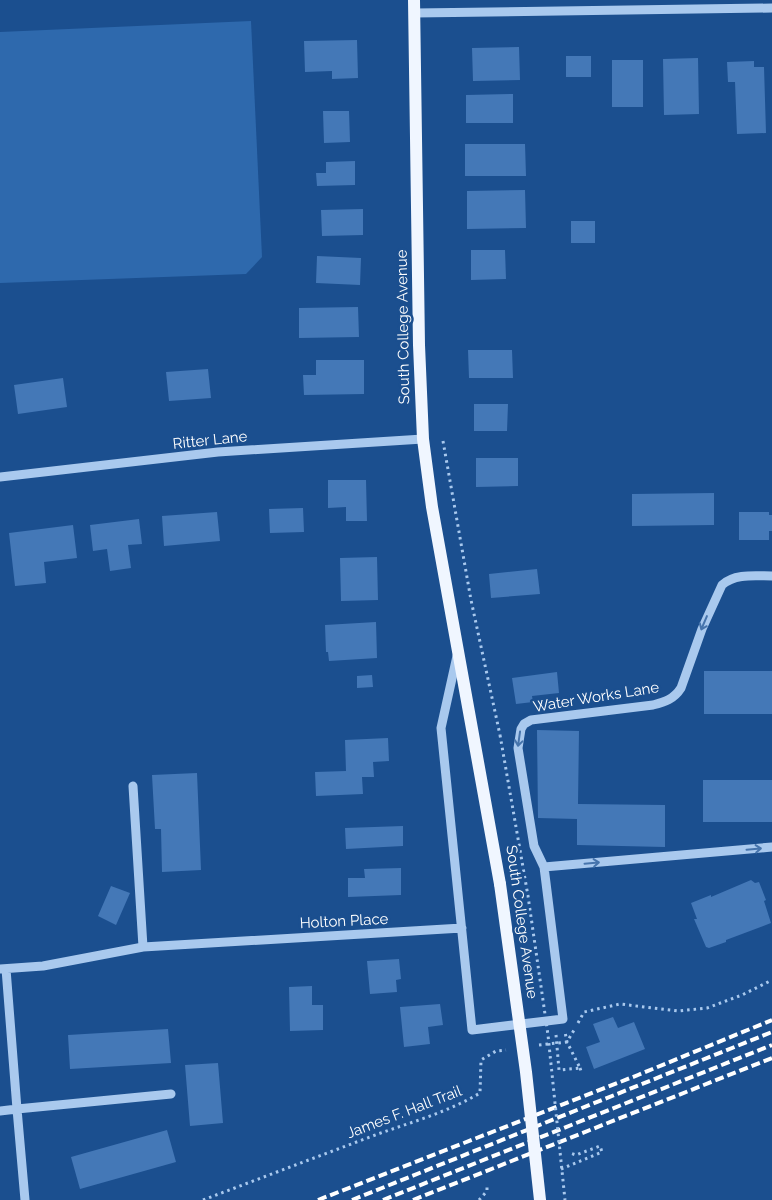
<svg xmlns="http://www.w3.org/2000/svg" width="772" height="1200" font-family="Raleway,sans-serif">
<rect width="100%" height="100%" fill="#1b4f8f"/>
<path fill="#2e69ad" d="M251,21L262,257L246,274L0,283V32Z"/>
<path fill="#4478b7" d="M357,40L358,78L332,79V71L305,72L304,41Z
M519,47L520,80L473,81L472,48Z
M566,56H591V77H566Z
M698,58L699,114L664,115L663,59Z
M612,60H643V107H612Z
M754,61V67H764L766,133L737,134L735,82H728L727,62Z
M513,94V123H466V95Z
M323,111H349L350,142L324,143Z
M465,144H525L526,176H465Z
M355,161V185L317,186L316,173H326V162Z
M525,190L526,228L467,229V191Z
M363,209V235L322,236L321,210Z
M571,221H595V243H571Z
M471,250H505L506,279L471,280Z
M317,256L361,258L360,285L316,283Z
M358,307L359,337L299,338V308Z
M468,350H512L513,378H469Z
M316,360H364V394L304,395L303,375H316Z
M208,369L211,398L169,401L166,372Z
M63,378L67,407L18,414L14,385Z
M474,404H508L507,431H474Z
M476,458H518V486L476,487Z
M328,480H366L367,521H346V507L328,508Z
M714,493V525L632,526V494Z
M303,508L304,532L270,533L269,509Z
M217,512L220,541L164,546L162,516Z
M739,512H769V515H772V531H769V540H739Z
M139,519L142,544L128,545L131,568L110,571L107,549L93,551L90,525Z
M73,525L77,558L44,562L46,583L15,586L9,533Z
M377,557L378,600L341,601L340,558Z
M537,569L540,594L491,598L489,574Z
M376,622L377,658L329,661L328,652H326L325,625Z
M704,671H772V714H704Z
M557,672L559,693L532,696L533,702L516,704L512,678Z
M372,675L373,687L357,688V676Z
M537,730L579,731L578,804L665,805V847L577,845V819L538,818Z
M388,738L389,761L373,762L374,777H362L363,794L316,796L315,772L346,771L345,740Z
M197,773L201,870L162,872L161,829H155L152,775Z
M703,780H772V822H703Z
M403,826V846L346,849L345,828Z
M401,868V895L348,897V878H365L364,869Z
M751,880L755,883L759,882L766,900L764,901L771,923L726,940V942L709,948L706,947L694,919H697L691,903L711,895V897Z
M111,886L130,893L116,925L98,916Z
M399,959L401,979L396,980L397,992L370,994L367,961Z
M312,986V1005H323V1030L290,1031L289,987Z
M440,1004L443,1025L428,1027L430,1044L404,1047L400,1007Z
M613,1017L618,1028L634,1022L645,1049L594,1069L586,1047L600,1042L593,1024Z
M168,1029L171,1063L70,1069L68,1035Z
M218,1063L223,1123L190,1126L185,1065Z
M167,1130L176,1162L80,1189L71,1157Z"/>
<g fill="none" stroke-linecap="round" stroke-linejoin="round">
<path stroke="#a9c9ee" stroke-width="3" stroke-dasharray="2.5 4" stroke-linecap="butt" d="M443,441L471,600L500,735
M578,1023L584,1012L620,1004L678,1011L707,1008L742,995L772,980
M556,1035L559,1070L580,1068L567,1042L565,1032
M539,1045L567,1042L574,1030
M580,1068L582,1074
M561,1169L602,1152L600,1146L576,1155L570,1153
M203,1200C261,1178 319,1156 378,1134C412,1122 448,1112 480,1093L481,1060L496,1051L506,1050
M479,1200L487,1191V1186"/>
<path stroke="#a9c9ee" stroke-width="9" d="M415,13L772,8
M0,477L218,452L423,439
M457,656L441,728L472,1030L563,1019L544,867L534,846L518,748L521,729L524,724L531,720L653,705C665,702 674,699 681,688L702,629L722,585C735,573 756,576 772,576
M133,786L143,947
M544,867L772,847
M0,969L43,966L143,947L462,928
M0,1111L17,1109L6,969
M25,1200L17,1109L171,1094"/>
<path stroke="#f0f6ff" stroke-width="12" d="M414,0L419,345L423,439L432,507L500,884"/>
<path stroke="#fff" stroke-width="4" stroke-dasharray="9 4" stroke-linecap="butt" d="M318,1200L638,1075L772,1020
M352,1200L772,1032
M383,1200L772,1045
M413,1200L772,1058"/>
<path stroke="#a9c9ee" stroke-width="3" stroke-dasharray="2.5 4" stroke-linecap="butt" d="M500,735L528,896L548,1035L565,1200"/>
<path stroke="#f0f6ff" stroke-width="12" d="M500,884L526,1072L540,1200"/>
</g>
<defs><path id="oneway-shaft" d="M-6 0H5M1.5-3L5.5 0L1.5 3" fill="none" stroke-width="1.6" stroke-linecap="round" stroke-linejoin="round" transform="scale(1.25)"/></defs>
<g stroke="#4674ac">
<use href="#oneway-shaft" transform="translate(704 623) rotate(113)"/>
<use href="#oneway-shaft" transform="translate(519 739) rotate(98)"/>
<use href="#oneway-shaft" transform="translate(754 849) rotate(-5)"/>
<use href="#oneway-shaft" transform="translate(592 863) rotate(-5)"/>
</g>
<g text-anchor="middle" stroke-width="5" stroke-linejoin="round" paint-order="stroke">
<g font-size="15" fill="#fff" stroke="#1b4f8f">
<text transform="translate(403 327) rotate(-91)" y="5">South College Avenue</text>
<text transform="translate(210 440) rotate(-6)" y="5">Ritter Lane</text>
<text transform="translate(596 697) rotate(-9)" y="5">Water Works Lane</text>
<text transform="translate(344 921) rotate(-3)" y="5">Holton Place</text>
<text transform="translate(522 922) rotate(82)" y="5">South College Avenue</text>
<text transform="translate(404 1112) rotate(-21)" y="5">James F. Hall Trail</text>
</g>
</g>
</svg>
